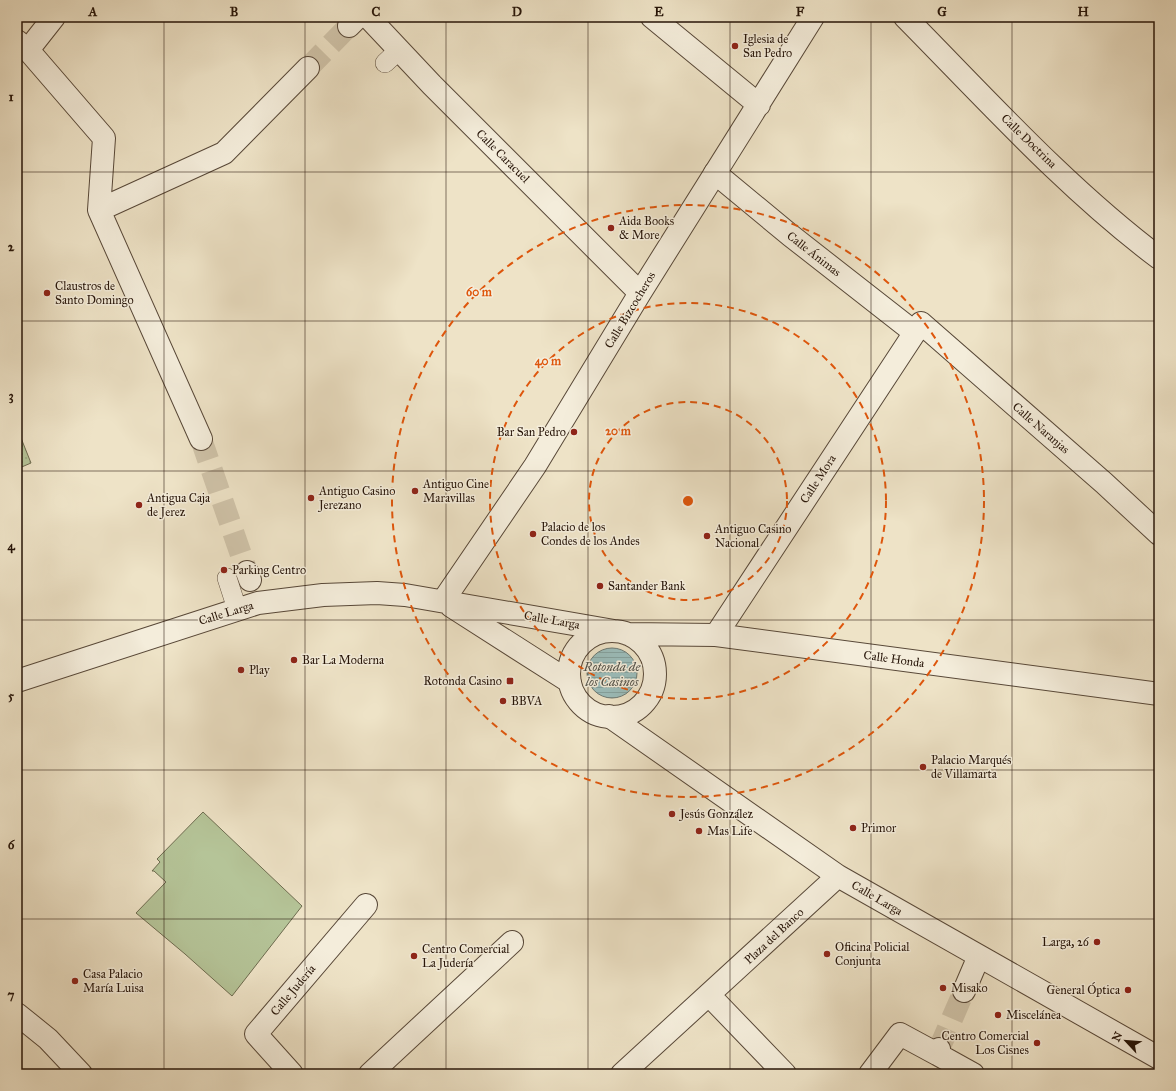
<svg xmlns="http://www.w3.org/2000/svg" width="1176" height="1091" font-family="'IM FELL Great Primer',serif">
<defs>
<pattern id="grass-dots" width="8" height="8" patternUnits="userSpaceOnUse"><rect width="8" height="8" fill="#b5c498"/><path d="M2 2h.1M6 6h.1" fill="none" stroke="#9ca882" stroke-width="1.8" stroke-linecap="round"/></pattern>
<pattern id="water-rules" width="6" height="5" patternUnits="userSpaceOnUse"><rect width="6" height="5" fill="#9bbdbb"/><path d="M0 2.5h6" fill="none" stroke="#85a29f"/></pattern>
</defs>
<rect width="100%" height="100%" fill="#eee3c7"/>
<filter id="stains"><feTurbulence type="fractalNoise" baseFrequency=".005" numOctaves="4"/><feColorMatrix values="0 0 0 0 .2 0 0 0 0 .09 0 0 0 0 .02 0 0 0 .5 -.17"/></filter>
<radialGradient id="worn" r=".72"><stop offset=".6" stop-color="#630" stop-opacity="0"/><stop offset="1" stop-color="#630" stop-opacity=".3"/></radialGradient>
<path fill="url(#grass-dots)" stroke="#6e6c50" d="M17,428L31,463L17,469Z"/>
<path fill="#b5c498" stroke="#6e6c50" d="M203,812L302,906L232,996L185,954L136,913L166,882L154,871H152L160,862L157,859Z"/>
<path fill="url(#water-rules)" stroke="#6c7973" d="M587 673a25 25 0 1 1 50 0a25 25 0 1 1-50 0Z"/>
<g fill="none" stroke-linecap="round" stroke-linejoin="round">
<path stroke="#d0c4aa" stroke-width="22" stroke-dasharray="22 11" stroke-linecap="butt" d="M308,68L349,26
M201,439L247,572
M939,1049L964,991"/>
<g stroke="#584838" stroke-width="20">
<path id="service" d="M385,63L399,50
M227,578L237,609"/>
</g>
<g stroke="#584838" stroke-width="24">
<path id="pedestrian" d="M349,26L358,17
M17,41L28,50L104,138L99,210L201,439
M28,50L54,17
M715,173L790,235L914,332
M99,210L224,153L308,68
M247,572L250,580
M609,716L838,876L1159,1058
M964,991L979,956
M709,995L785,1074
M17,1014L48,1039L81,1074
M939,1049L937,1054L973,1074
M292,1074L256,1034L366,905
M370,1074L512,942
M622,1074L838,876
M870,1074L900,1034L937,1054"/>
</g>
<g stroke="#584838" stroke-width="24">
<path id="minor" d="M368,17L432,85L640,293
M652,17L759,105
M905,17C987,100 1066,188 1159,258
M443,601L535,466L640,293L813,17
M716,635L921,323L1104,483L1159,534"/>
</g>
<g stroke="#584838" stroke-width="24">
<path id="tertiary" d="M451,606L570,682
M569 674a43 43 0 1 1 86 0a43 43 0 1 1-86 0Z
M628,634L716,635L1159,694
M17,681L258,603L323,595L377,593L405,595L614,631"/>
</g>
<use href="#service" stroke="#f4eddb" stroke-width="19"/>
<use href="#pedestrian" stroke="#f4eddb" stroke-width="22"/>
<use href="#minor" stroke="#f4eddb" stroke-width="22"/>
<use href="#tertiary" stroke="#f4eddb" stroke-width="22"/>
</g>
<path fill="none" stroke="#261408" stroke-width="1" stroke-opacity="0.55" d="M164,17V1074M305,17V1074M446,17V1074M588,17V1074M730,17V1074M871,17V1074M1012,17V1074M17,172H1159M17,321H1159M17,471H1159M17,620H1159M17,770H1159M17,919H1159"/>
<g fill="none" stroke="#de560c" stroke-width="2" stroke-dasharray="7 5">
<circle cx="688" cy="501" r="99"/>
<circle cx="688" cy="501" r="198"/>
<circle cx="688" cy="501" r="296"/>
</g>
<g fill="#8f2418" stroke="#f4eddb" stroke-width="1.5">
<circle cx="735" cy="46" r="4"/>
<circle cx="611" cy="228" r="4"/>
<circle cx="47" cy="293" r="4"/>
<circle cx="574" cy="432" r="4"/>
<circle cx="415" cy="491" r="4"/>
<circle cx="311" cy="498" r="4"/>
<circle cx="139" cy="505" r="4"/>
<circle cx="533" cy="534" r="4"/>
<circle cx="707" cy="536" r="4"/>
<circle cx="224" cy="570" r="4"/>
<circle cx="600" cy="586" r="4"/>
<circle cx="294" cy="660" r="4"/>
<circle cx="241" cy="670" r="4"/>
<rect x="506" y="677" width="8" height="8" rx="2"/>
<circle cx="503" cy="701" r="4"/>
<circle cx="923" cy="767" r="4"/>
<circle cx="672" cy="814" r="4"/>
<circle cx="853" cy="828" r="4"/>
<circle cx="699" cy="831" r="4"/>
<circle cx="1097" cy="942" r="4"/>
<circle cx="827" cy="954" r="4"/>
<circle cx="414" cy="956" r="4"/>
<circle cx="75" cy="981" r="4"/>
<circle cx="943" cy="988" r="4"/>
<circle cx="1128" cy="990" r="4"/>
<circle cx="998" cy="1015" r="4"/>
<circle cx="1037" cy="1043" r="4"/>
</g>
<g text-anchor="middle" stroke-width="3" stroke-linejoin="round" paint-order="stroke">
<g font-size="12" fill="#261408" stroke="#f4eddb" text-anchor="start">
<text x="743" y="43">Iglesia de<tspan x="743" dy="14">San Pedro</tspan></text>
<text x="619" y="225">Aida Books<tspan x="619" dy="14">&amp; More</tspan></text>
<text x="55" y="290">Claustros de<tspan x="55" dy="14">Santo Domingo</tspan></text>
<text x="566" y="436" text-anchor="end">Bar San Pedro</text>
<text x="423" y="488">Antiguo Cine<tspan x="423" dy="14">Maravillas</tspan></text>
<text x="319" y="495">Antiguo Casino<tspan x="319" dy="14">Jerezano</tspan></text>
<text x="147" y="502">Antigua Caja<tspan x="147" dy="14">de Jerez</tspan></text>
<text x="541" y="531">Palacio de los<tspan x="541" dy="14">Condes de los Andes</tspan></text>
<text x="715" y="533">Antiguo Casino<tspan x="715" dy="14">Nacional</tspan></text>
<text x="232" y="574">Parking Centro</text>
<text x="608" y="590">Santander Bank</text>
<text x="302" y="664">Bar La Moderna</text>
<text x="249" y="674">Play</text>
<text x="502" y="685" text-anchor="end">Rotonda Casino</text>
<text x="511" y="705">BBVA</text>
<text x="931" y="764">Palacio Marqués<tspan x="931" dy="14">de Villamarta</tspan></text>
<text x="680" y="818">Jesús González</text>
<text x="861" y="832">Primor</text>
<text x="707" y="835">Mas Life</text>
<text x="1089" y="946" text-anchor="end">Larga, 26</text>
<text x="835" y="951">Oficina Policial<tspan x="835" dy="14">Conjunta</tspan></text>
<text x="422" y="953">Centro Comercial<tspan x="422" dy="14">La Judería</tspan></text>
<text x="83" y="978">Casa Palacio<tspan x="83" dy="14">María Luisa</tspan></text>
<text x="951" y="992">Misako</text>
<text x="1120" y="994" text-anchor="end">General Óptica</text>
<text x="1006" y="1019">Miscelánea</text>
<text x="1029" y="1040" text-anchor="end">Centro Comercial<tspan x="1029" dy="14">Los Cisnes</tspan></text>
</g>
<g font-size="12" fill="#261408" stroke="#f4eddb">
<text transform="translate(1029 141) rotate(44)" y="4">Calle Doctrina</text>
<text transform="translate(503 156) rotate(45)" y="4">Calle Caracuel</text>
<text transform="translate(814 254) rotate(38)" y="4">Calle Ánimas</text>
<text transform="translate(630 310) rotate(-59)" y="4">Calle Bizcocheros</text>
<text transform="translate(1041 428) rotate(41)" y="4">Calle Naranjas</text>
<text transform="translate(818 479) rotate(-57)" y="4">Calle Mora</text>
<text transform="translate(226 613) rotate(-17)" y="4">Calle Larga</text>
<text transform="translate(552 620) rotate(10)" y="4">Calle Larga</text>
<text transform="translate(894 659) rotate(8)" y="4">Calle Honda</text>
<text transform="translate(877 898) rotate(30)" y="4">Calle Larga</text>
<text transform="translate(774 936) rotate(-43)" y="4">Plaza del Banco</text>
<text transform="translate(293 990) rotate(-50)" y="4">Calle Judería</text>
</g>
<g font-size="13" font-style="italic" fill="#4f4f47" stroke="#f4eddb">
<text x="612" y="671">Rotonda de<tspan x="612" dy="15">los Casinos</tspan></text>
</g>
</g>
<circle cx="688" cy="501" r="6" fill="#de560c" stroke="#f4eddb" stroke-width="2"/>
<g font-size="12" text-anchor="middle" font-weight="bold" fill="#de560c" stroke="#f4eddb" stroke-width="3" stroke-linejoin="round" paint-order="stroke">
<text x="479" y="296">60 m</text>
<text x="548" y="365">40 m</text>
<text x="618" y="435">20 m</text>
</g>
<rect width="1176" height="1091" fill="none" stroke="#eee3c7" stroke-width="44"/>
<g transform="translate(1126 1041) rotate(296)" stroke="#f4eddb" stroke-width="3" paint-order="stroke">
<path d="M0-3L7 15L0 10L-7 15Z" fill="#261408"/>
<text y="-6" font-size="11" font-weight="bold" text-anchor="middle" fill="#261408">N</text>
</g>
<rect x="22" y="22" width="1132" height="1047" fill="none" stroke="#261408" stroke-width="1.5"/>
<g font-size="13" text-anchor="middle" font-weight="bold" fill="#261408">
<text x="93" y="16">A</text>
<text x="234" y="16">B</text>
<text x="376" y="16">C</text>
<text x="517" y="16">D</text>
<text x="659" y="16">E</text>
<text x="800" y="16">F</text>
<text x="942" y="16">G</text>
<text x="1083" y="16">H</text>
<text x="11" y="101">1</text>
<text x="11" y="251">2</text>
<text x="11" y="400">3</text>
<text x="11" y="550">4</text>
<text x="11" y="700">5</text>
<text x="11" y="849">6</text>
<text x="11" y="999">7</text>
</g>
<rect width="100%" height="100%" filter="url(#stains)"/>
<rect width="100%" height="100%" fill="url(#worn)"/>
</svg>
